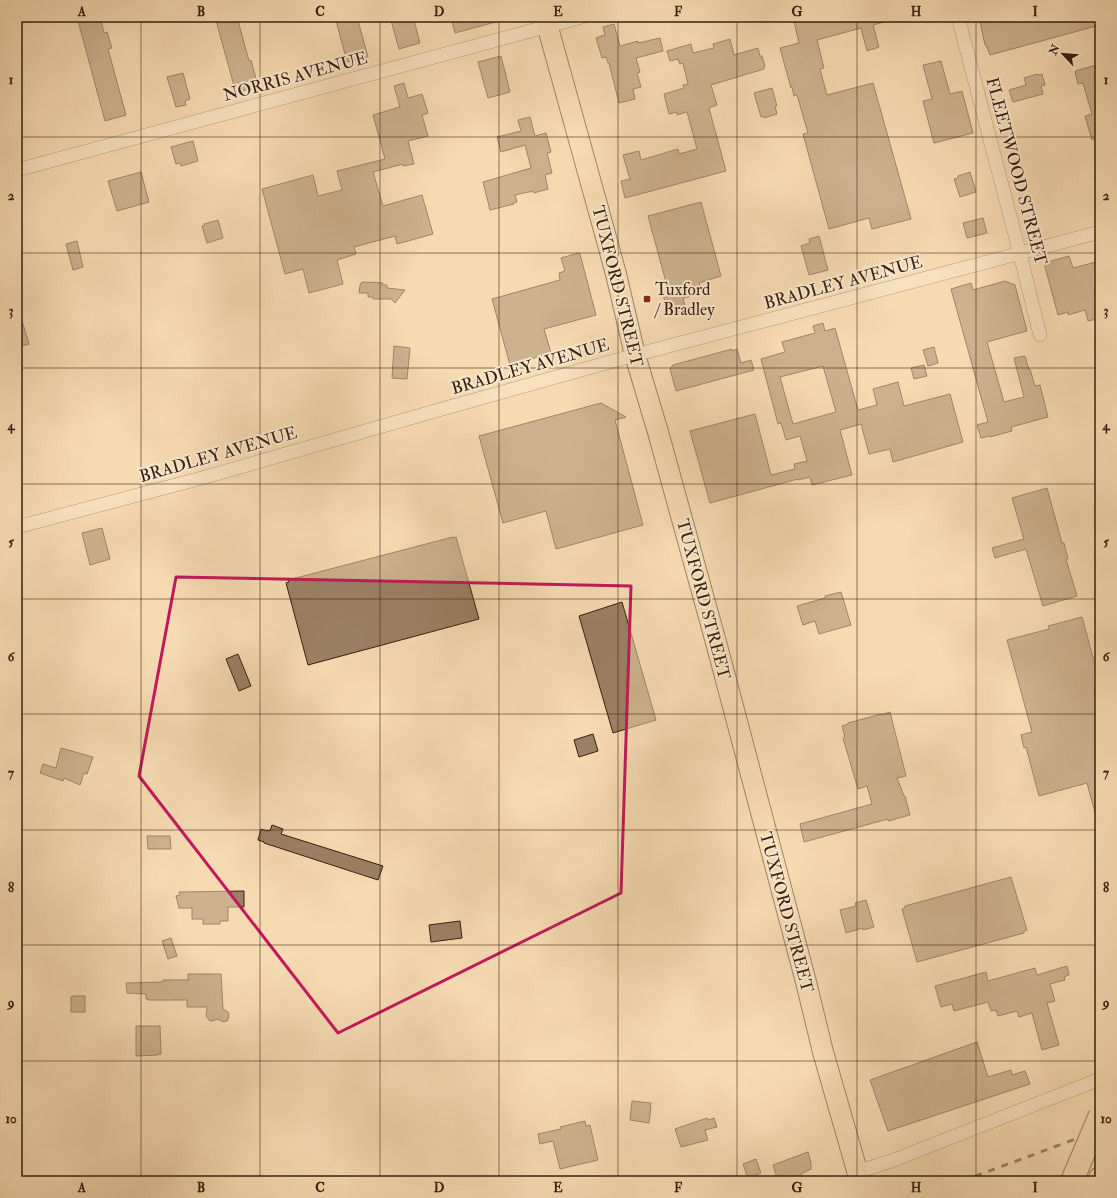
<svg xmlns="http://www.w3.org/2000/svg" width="1117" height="1198" font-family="'IM FELL Double Pica',serif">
<rect width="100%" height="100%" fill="#f6dab2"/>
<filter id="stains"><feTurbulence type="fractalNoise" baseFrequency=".005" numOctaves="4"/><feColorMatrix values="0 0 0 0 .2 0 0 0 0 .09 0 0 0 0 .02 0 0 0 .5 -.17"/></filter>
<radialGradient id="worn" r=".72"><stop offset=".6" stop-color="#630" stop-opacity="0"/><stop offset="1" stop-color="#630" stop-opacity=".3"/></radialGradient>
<path fill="#9a8065" stroke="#361f11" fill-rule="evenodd" d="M77,17H100L104,33L107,32L112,48L108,49L126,115L105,121Z
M215,17H237L249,61L251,60L258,86L236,93Z
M335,17H357L368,57L347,62Z
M390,17H413L420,43L399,49Z
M451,17H502L503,20L455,33Z
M793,17H892V20L873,25L879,47L867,51L861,28L817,40L824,68L820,69L827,95L873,83L911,219L872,229L869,218L829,229L803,134L808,133L797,95L794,96L792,87L791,88L780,48L799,43Z
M979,17H1100V25L990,55L986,45H985Z
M614,24L620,46L638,41V43L660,38L663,51L636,58L640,72L637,73L641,87L633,89L635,99L619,103L609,63H608L606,57L602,58L596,38L605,35L603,27Z
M730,39L734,55L758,48L760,56H762L765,66L764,67V69L711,85L717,105L709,108L726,171L625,198L621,181L630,179L623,155L639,151L641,160L678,149L679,154L697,149L687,112L677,115V112L669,114L664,94L684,88L683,85L688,84L683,63L680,64L678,59L670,61L667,51L691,44L693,53L714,48L713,44Z
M501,56L510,92L488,98L478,62Z
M941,61L950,94L962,91L973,133L934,143L923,101L932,99L923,65Z
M1100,64V138L1092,140L1085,116L1092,114L1083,83L1078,84L1075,71Z
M183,73L190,99L185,101L186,105L176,107L167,77Z
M1037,74L1038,75L1042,74L1045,85L1041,86L1043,94L1013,102L1009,90L1026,85L1024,78Z
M404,83L408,98L422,94L428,113L422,115L428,136L408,141L414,164L403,166V164L373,172L383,206L422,195L433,234L397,244L395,236L354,247L356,254L337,260L343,284L309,293L303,269L285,274L262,189L313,175L318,196L342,190L337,171L385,159L373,115L400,107L394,86Z
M772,88L777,106H775L777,114L764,118L763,116L761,117L754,93Z
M530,117L535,136L546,133L551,152L547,153L552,173L545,175L548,189L534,193L533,191L515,195L517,202L513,203L514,204L490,210L483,182L531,168L525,145L501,152L497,137L521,131L518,120Z
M193,141L198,161L181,166L180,163L176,164L171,147Z
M141,172L149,202L117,211L108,181Z
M970,172L976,192L960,197L954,179L958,178V176Z
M701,202L721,276L699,283L702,293L683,298L686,311L671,316L670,311L668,312L663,295L669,293L648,216Z
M983,218L987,233L967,238L963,223Z
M218,220L223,238L207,243L202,226L205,225L204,224Z
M819,236L828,270L809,275L801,246L810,243L809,239Z
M77,241L83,267L73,270L66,244Z
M579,253V254H580L596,315L544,329L551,353L510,365L492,299L560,280L559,273L565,271L561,258Z
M1069,256L1073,268L1100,261V318L1088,321L1085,310L1068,315V312L1058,315L1044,263Z
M1005,281L1015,285L1027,331L987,342L1004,402L1024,397L1014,358L1025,356L1029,370L1030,369L1035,386L1040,385L1048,417L1011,427L1012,431L990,437V436L981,438L977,425L988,422L951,289L971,283L973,290Z
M362,282L383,283L382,285H387V288L405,290L395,303L391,299H373V297H368V293H359L360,285Z
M17,314H20L29,344L17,347Z
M823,323L825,331L835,328L858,410L877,405L873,389L898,382L904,406L950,394L963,442L893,462L890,449L869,454L861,424L840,430L852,475L812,485L810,477L798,480V479L710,503L690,431L755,414L771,475L795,469L794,464L807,461L800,436L786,440L781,423L778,424L761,359L785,352L782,342L815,333L813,326ZM823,366L836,412L793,424L780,377Z
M394,346L410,348L407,379L392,378Z
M934,347L938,363L928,366L923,350Z
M732,349V351L737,349L741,363L751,360L754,370L676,391L670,369L673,365Z
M924,365L927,376L914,379L911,368Z
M601,403L626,417L615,420L643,525L556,549L546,511L503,523L479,436Z
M1047,488L1062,543H1064L1068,559H1066L1077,596L1043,606L1026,549L995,558L992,548L1024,539L1012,498Z
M102,528L110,559L90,565L82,533Z
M453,537V538L456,537L479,619L308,665L286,583L289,582L288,580Z
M841,592L851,625L819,634L815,621L803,625L797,606L825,598V596Z
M622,602L656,720L613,733L579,616Z
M1082,617L1100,683V720L1096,725L1100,739V819L1097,820L1087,783L1039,796L1026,747L1024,748L1021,735L1032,732L1007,640L1049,629L1048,626Z
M238,654L251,686L239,691L226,659Z
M890,712L906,776L897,778L904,796H905L910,815L888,821V819L804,842L800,824L872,804L867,786L858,789L843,738L845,737L842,726L848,724V723L881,714V715Z
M593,734L598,751L579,757L574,740Z
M61,748L93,757L87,774L84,773L80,785L64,778L63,781L40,773L43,764L56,768Z
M272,825L283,829L281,834L383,866L378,880L264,843V842L258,840L261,829L267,831L268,830L270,831Z
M147,836H170L171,849H148Z
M1011,877L1027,930L1024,931V933L917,962L902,909L905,908V906Z
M244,891V907H228V921H220V924H203V919H192V908H179L176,896L180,895L179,892Z
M866,900L874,927L863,930V928L846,933L840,910L856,906L855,903Z
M460,921L462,938L431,942L429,925Z
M171,938L177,956L168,959L162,941Z
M1067,966L1069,975L1064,977L1065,980L1050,984L1055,1001L1047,1003L1059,1045L1042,1050L1032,1013L1019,1017L1017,1011L998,1016L996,1010L991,1011L988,1002L954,1011L952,1004L941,1007L935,986L986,972L988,981L1035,968L1037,975Z
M188,974H221L223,1009L228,1012L229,1016L227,1021L223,1022L218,1019L213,1021H210L206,1016L207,1007H187V1000H148V999H146V994L127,993L126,983L163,982V980H188Z
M73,996H85V1012H71V997H73Z
M136,1026H160L161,1054H158V1055L136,1056Z
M977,1042L988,1077L1011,1070L1012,1075L1025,1071L1030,1084L888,1131L870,1080Z
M632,1101L651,1103L650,1106H651L649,1123L630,1120Z
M707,1118L708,1120L714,1118L717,1127L705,1130L708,1140L681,1147L675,1129Z
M585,1121L586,1126L590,1125L598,1160L560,1169L553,1141L540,1144L538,1134L561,1129L560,1127Z
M808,1152L811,1163V1169L801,1174L802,1178L794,1181L793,1179L785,1181H778L773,1165Z
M756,1159L761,1173L748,1178L743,1164Z"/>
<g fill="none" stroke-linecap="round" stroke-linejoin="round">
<g stroke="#664e39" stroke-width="14">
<path id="street" d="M958,17L1020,254L1040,335
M17,170L582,17
M17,527L202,478L442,409L635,355L1100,232
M857,1172L894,1160L1100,1079"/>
</g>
<g stroke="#361f11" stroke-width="22">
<path id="primary" d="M545,17L604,230L616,274L635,355L658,432L717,646L806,982L823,1052L860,1181"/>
</g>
<g stroke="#361f11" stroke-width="24">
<path id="highway" d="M1099,1181L1100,1178"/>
</g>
<use href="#street" stroke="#f9e7cd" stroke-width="13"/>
<use href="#primary" stroke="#f6dab2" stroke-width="20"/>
<use href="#highway" stroke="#f6dab2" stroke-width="22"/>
<path stroke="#361f11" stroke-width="3" stroke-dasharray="7 7" stroke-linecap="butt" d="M962,1181L1100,1130"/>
<g stroke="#361f11" stroke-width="24" stroke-linecap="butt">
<path id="highway-bridge" d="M1072,1181L1100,1115"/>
</g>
<use href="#highway-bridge" stroke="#f6dab2" stroke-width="22"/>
</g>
<path d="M0 0H1117V1198H0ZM176,577L631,586L621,893L338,1033L139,776Z" fill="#f6dab2" fill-opacity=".55" fill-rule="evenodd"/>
<path fill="none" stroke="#c2185b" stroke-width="3" stroke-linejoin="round" d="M176,577L631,586L621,893L338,1033L139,776Z"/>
<path fill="none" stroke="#361f11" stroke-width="1" stroke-opacity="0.55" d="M141,17V1181M260,17V1181M380,17V1181M499,17V1181M618,17V1181M737,17V1181M857,17V1181M976,17V1181M17,137H1100M17,253H1100M17,368H1100M17,484H1100M17,599H1100M17,714H1100M17,830H1100M17,945H1100M17,1061H1100"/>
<rect fill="#8f2418" stroke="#f9e7cd" stroke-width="1.5" x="643" y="295" width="8" height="8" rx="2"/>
<g text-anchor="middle" stroke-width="4" stroke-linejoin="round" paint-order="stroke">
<g font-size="17" fill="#361f11" stroke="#f9e7cd">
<text transform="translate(295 76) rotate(-15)" y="6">NORRIS AVENUE</text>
<text transform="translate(1017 171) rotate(75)" y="6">FLEETWOOD STREET</text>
<text transform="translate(843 282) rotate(-15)" y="6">BRADLEY AVENUE</text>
<text transform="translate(618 286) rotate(76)" y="6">TUXFORD STREET</text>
<text transform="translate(530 366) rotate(-16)" y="6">BRADLEY AVENUE</text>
<text transform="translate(218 454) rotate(-16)" y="6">BRADLEY AVENUE</text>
<text transform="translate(704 599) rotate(75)" y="6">TUXFORD STREET</text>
<text transform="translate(787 912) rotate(75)" y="6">TUXFORD STREET</text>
</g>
<g font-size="17" fill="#361f11" stroke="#f9e7cd" text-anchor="start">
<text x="655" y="295">Tuxford<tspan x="655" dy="20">/ Bradley</tspan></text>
</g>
</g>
<rect width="1117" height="1198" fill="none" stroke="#f6dab2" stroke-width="44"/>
<g transform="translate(1063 54) rotate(296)" stroke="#f9e7cd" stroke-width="3" paint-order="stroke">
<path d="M0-3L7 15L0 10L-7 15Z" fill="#361f11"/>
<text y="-6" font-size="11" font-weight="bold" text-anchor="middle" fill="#361f11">N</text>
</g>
<rect x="22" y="22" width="1073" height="1154" fill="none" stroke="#361f11" stroke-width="1.5"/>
<g font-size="13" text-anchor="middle" font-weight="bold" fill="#361f11">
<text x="82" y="16">A</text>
<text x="201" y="16">B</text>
<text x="320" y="16">C</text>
<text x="439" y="16">D</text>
<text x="558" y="16">E</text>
<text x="678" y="16">F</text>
<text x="797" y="16">G</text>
<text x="916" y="16">H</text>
<text x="1035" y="16">I</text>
<text x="11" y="84">1</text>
<text x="1106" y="84">1</text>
<text x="11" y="200">2</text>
<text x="1106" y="200">2</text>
<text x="11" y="315">3</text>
<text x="1106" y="315">3</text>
<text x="11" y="430">4</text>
<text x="1106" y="430">4</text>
<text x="11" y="546">5</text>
<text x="1106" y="546">5</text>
<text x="11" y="661">6</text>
<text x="1106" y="661">6</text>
<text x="11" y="777">7</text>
<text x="1106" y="777">7</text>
<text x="11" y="892">8</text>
<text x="1106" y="892">8</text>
<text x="11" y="1007">9</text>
<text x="1106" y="1007">9</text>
<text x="11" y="1123">10</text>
<text x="1106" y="1123">10</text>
<text x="82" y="1192">A</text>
<text x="201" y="1192">B</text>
<text x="320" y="1192">C</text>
<text x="439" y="1192">D</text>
<text x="558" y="1192">E</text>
<text x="678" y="1192">F</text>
<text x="797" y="1192">G</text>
<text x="916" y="1192">H</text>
<text x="1035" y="1192">I</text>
</g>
<rect width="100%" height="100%" filter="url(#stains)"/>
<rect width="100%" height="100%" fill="url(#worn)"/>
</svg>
